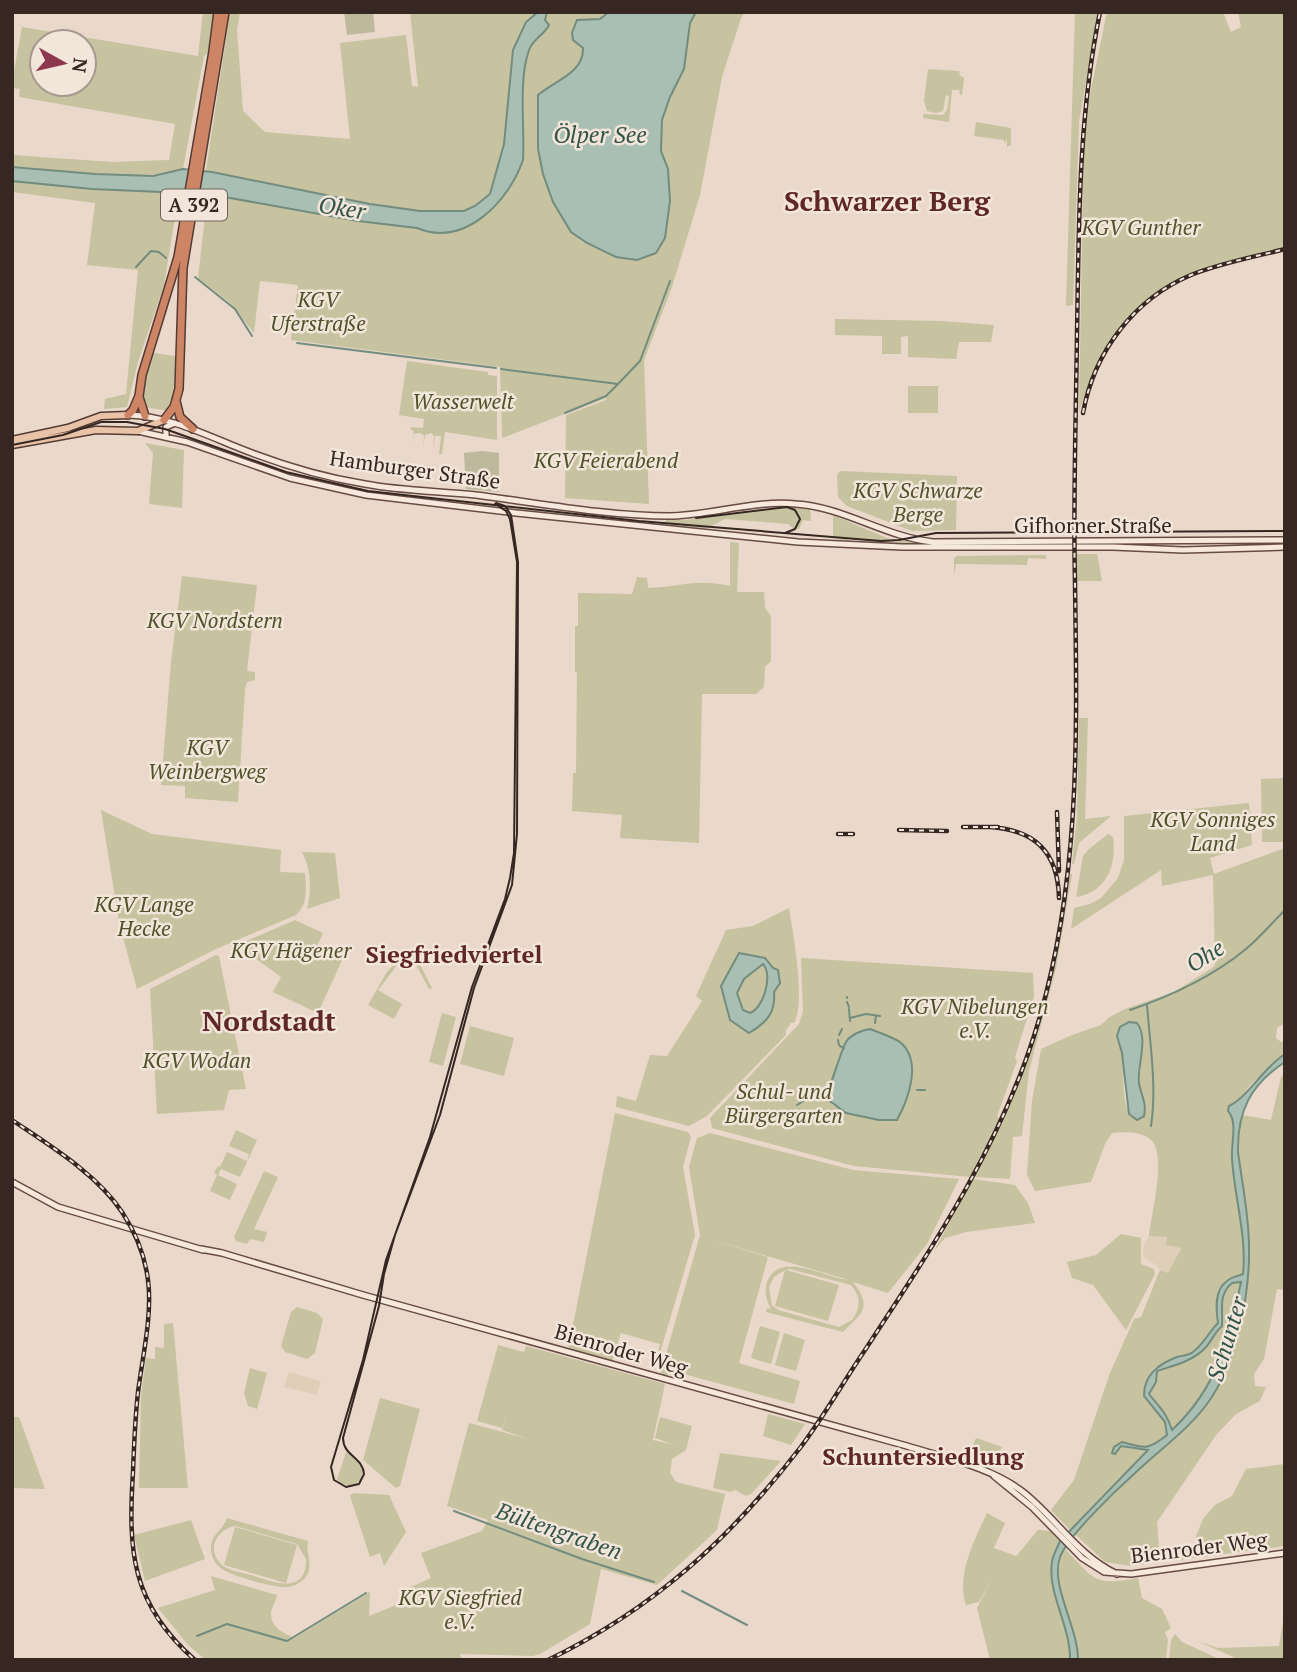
<svg xmlns="http://www.w3.org/2000/svg" width="1297" height="1672" font-family="'PT Serif',serif">
<rect width="100%" height="100%" fill="#ead8cb"/>
<path fill="#dfcfb9" d="M1149,1236L1167,1237L1181,1247L1168,1273L1160,1270L1155,1264L1143,1257L1144,1244Z
M289,1372L321,1381L317,1395L284,1387Z"/>
<path fill="#c7c29f" fill-rule="evenodd" d="M203,12H240L237,30L243,111L265,132L350,139L340,43L406,35L412,86L418,87L410,12H609L600,19L581,21L573,40L583,48C584,73 554,81 538,95V152L543,174L659,249L665,238L669,190L668,169L661,151L662,120L670,97L684,69L690,23L696,12H745L741,18L722,77L700,195L672,287L644,360L649,504L565,498L566,415L606,400V398L502,438L500,367L291,340L298,285L260,281L254,333L230,303L198,278L205,217L199,216L226,39L204,56L183,169C128,184 69,170 12,167V155L112,162L169,160L175,124L19,97L20,89L12,88V82L22,27L198,56ZM42,42H84V84H42Z
M1075,12H1098L1079,122L1073,305L1066,306Z
M1107,12H1225L1224,14L1231,32L1241,27L1238,12H1285V246L1194,273C1129,297 1099,349 1079,412L1084,122L1086,100L1089,99Z
M928,69L959,71L960,76L964,78L962,95H960L959,90H952L949,122L923,118V114L943,115L947,110L949,96L946,95L943,111L936,113L927,111L924,101Z
M976,122L1011,128V145L1007,147V139L1005,144L1004,140L974,136Z
M12,181L92,189L179,193L164,285L138,362L127,407L104,409L105,399L126,394L138,270L87,265L95,203L12,192Z
M835,319L941,321L994,325L991,342H959L956,359L908,357V336L901,337V354H882V336L835,335Z
M154,353L175,356V389L169,411L144,407V384Z
M407,361L488,372V375L497,376V440L445,432L442,454H439L441,436H435L433,450L434,436L431,433L425,435L423,448L424,435L420,433L414,434L412,444L414,431L411,430V427L423,428L424,419L399,415Z
M908,386H938V413H908Z
M145,443L184,450L182,508L149,504L153,453Z
M840,471L957,476L956,530L912,531L847,506L838,497L837,475Z
M786,505L810,508L811,521L803,520L799,529H794L788,524L725,519L705,529L665,525L666,519L685,520L774,509V506Z
M833,515L896,542L905,540L933,544H1073L902,545L892,542V544L848,539L847,541L833,538Z
M730,542L739,543L737,592H764L765,608L771,616V661L765,667L764,687L756,694H702L699,843L620,838L622,815L572,811L573,773H576L577,672H575V626H578V593L632,594L637,577L647,578L648,588C679,587 696,578 730,586Z
M1076,554H1097L1102,581H1077Z
M1046,555V559L1028,558L1027,565L956,564L954,575V558L957,556Z
M182,576L257,585L247,671L255,672V680L247,682L245,689L238,802L185,798V786L161,785L171,662Z
M1079,718H1088L1085,819L1111,816L1079,843L1074,864H1072L1077,817Z
M1285,778V842H1262L1261,779Z
M1249,803L1252,845L1210,858L1214,874L1285,848V1023L1277,1028L1276,1038L1281,1042L1285,1041V1054L1250,1085L1230,1113C1238,1121 1231,1143 1232,1155C1234,1194 1247,1234 1243,1274C1238,1276 1231,1277 1227,1281C1214,1290 1216,1310 1218,1323L1205,1337L1202,1345L1196,1351L1154,1368L1144,1396L1165,1422L1167,1435C1147,1451 1145,1448 1122,1442L1114,1447V1454L1121,1446L1134,1449H1150L1070,1530L1051,1510L1074,1480L1110,1373L1134,1319L1141,1317L1160,1270L1168,1273L1181,1248L1166,1245L1167,1237L1149,1236C1151,1215 1168,1152 1150,1139C1139,1131 1125,1132 1112,1133L1105,1144L1091,1182L1035,1191L1027,1175L1032,1101L1041,1049L1072,1035L1101,1025L1108,1018L1125,1009L1174,992L1215,966L1213,875L1162,886L1161,870L1071,929L1074,908L1090,904L1101,898L1118,878L1124,860V816ZM1117,1036L1141,1050L1140,1086L1145,1104L1133,1118C1119,1103 1126,1071 1122,1052C1121,1047 1119,1041 1117,1036Z
M101,810L152,834L281,850L280,872L305,873C306,888 308,905 296,915L216,949L137,989L119,922Z
M1108,834L1113,837C1117,865 1107,892 1076,897L1083,856L1088,850Z
M302,852L335,853L340,898L307,909C312,891 311,869 302,852Z
M1070,874H1072L1056,968L1029,1071L1022,1136L1013,1137L1010,1179L974,1177C1025,1077 1055,985 1070,874Z
M789,908C793,933 806,1003 794,1023H791L786,1030V1035L707,1116L689,1126L616,1107L617,1096L636,1101L650,1055L667,1056L702,1001L696,996L726,930L753,926ZM765,958L773,968L775,1002L749,1033L721,986Z
M295,920L323,933L317,946L343,958L318,1013L273,992L281,977L237,945Z
M405,952L414,953L432,988L429,989L412,957L404,956L378,990L402,1004L394,1019L368,1005L387,972Z
M216,955L219,956L246,1089L229,1090L224,1110L157,1114L150,989Z
M801,958L1033,973L1034,996L1015,1057L1017,1061L997,1116L999,1118L970,1177L854,1166L712,1128L710,1118L799,1024L803,1011ZM862,1030L895,1039L906,1100L897,1117C876,1123 851,1115 832,1105L828,1090L834,1080L846,1040Z
M763,963C772,976 765,1007 751,1013L744,1010L737,993L744,979Z
M442,1013L456,1017L443,1066L429,1062Z
M470,1026L514,1038L504,1076L460,1064Z
M1285,1074V1290L1277,1289L1264,1359L1254,1374L1255,1386L1266,1387L1260,1401L1236,1414L1216,1435L1157,1522L1160,1559L1158,1562L1132,1566L1105,1562L1075,1534L1121,1485L1168,1443L1212,1397L1225,1370L1239,1326L1249,1266V1244L1238,1152V1137L1242,1115L1271,1120L1281,1077Z
M615,1113L688,1132L691,1137L683,1167L695,1235L654,1373L660,1344L621,1333L612,1362L568,1350Z
M236,1130L257,1140L240,1177L221,1169L218,1175L237,1184L230,1200L210,1191L217,1175L214,1173L218,1166L220,1167L227,1152L247,1161L249,1154L229,1146Z
M710,1133L853,1170L959,1179L927,1244L888,1293L853,1282C874,1309 860,1314 843,1332L766,1312L767,1308L771,1309C766,1300 764,1291 767,1282C780,1249 827,1279 849,1280L706,1238L768,1257L739,1363L800,1381L794,1404L669,1370L667,1377L660,1375L700,1235L689,1167L697,1138ZM790,1269L851,1285C861,1297 861,1308 852,1320L839,1327L778,1310L772,1305L769,1287L774,1277L785,1270L775,1306L828,1321L839,1285L786,1270Z
M264,1171L278,1177L254,1229L267,1232L264,1242L250,1239L247,1244L236,1241L234,1237Z
M973,1179L1015,1185L1028,1203L1035,1223L966,1232L945,1238L934,1251Z
M1121,1234L1141,1238V1264L1154,1269L1155,1274L1126,1330L1093,1285L1072,1278L1067,1262L1096,1255Z
M1241,1282C1229,1342 1218,1387 1172,1430C1169,1415 1158,1405 1149,1394L1154,1386L1157,1371C1172,1366 1193,1361 1204,1349C1211,1343 1213,1334 1222,1326C1223,1309 1218,1295 1232,1283Z
M297,1307L317,1313L323,1319L315,1353L307,1359L285,1352L281,1346L291,1312Z
M173,1323L188,1488H139L141,1397L146,1358L155,1359V1347L164,1348V1324Z
M760,1326L780,1332L771,1364L751,1358Z
M784,1333L805,1340L796,1371L775,1365Z
M498,1345L524,1352L526,1346L665,1384L653,1440L675,1445L655,1438L660,1417L692,1426L686,1450L672,1459L670,1473L676,1482L725,1494L717,1530L657,1585L601,1569L590,1624L540,1654L533,1656L460,1654L462,1660H206L188,1645L158,1608L215,1590L211,1576L277,1595C276,1601 272,1607 271,1612C270,1627 283,1633 294,1638L370,1592L369,1616L406,1601L402,1591L431,1578L421,1553L482,1531L488,1520L447,1506L469,1423L528,1439L502,1430L507,1414L502,1428L477,1421Z
M250,1368L267,1373L257,1409L248,1406L244,1393Z
M380,1398L420,1409L400,1486L396,1488L363,1460Z
M768,1414L805,1424L791,1445L763,1436Z
M12,1417H19L45,1489L12,1488Z
M976,1438L1002,1447L995,1460L986,1463L969,1456Z
M346,1452L359,1462L363,1471L360,1480C353,1488 345,1487 337,1480Z
M720,1453L781,1461L751,1494L746,1496L735,1490L731,1492L713,1488Z
M1285,1464V1546L1170,1561L1167,1559L1165,1547L1195,1546L1196,1536L1203,1519L1215,1505L1232,1496L1246,1469Z
M354,1493L389,1495L406,1532L384,1566L380,1553L370,1557L351,1499L350,1495Z
M987,1513L1005,1523L994,1548L1016,1556L1013,1560L1038,1530L1050,1531L1060,1541C1057,1548 1054,1555 1052,1562C1046,1595 1071,1627 1070,1660H990L977,1608L992,1579L979,1602L966,1605C956,1575 974,1541 987,1513Z
M227,1518L308,1541C305,1554 315,1565 305,1578C300,1583 293,1587 286,1587C273,1588 232,1576 222,1569C216,1565 212,1558 211,1551C209,1535 223,1531 227,1518ZM235,1526L297,1544L306,1559C307,1596 272,1582 251,1575C241,1572 227,1571 220,1563C206,1548 218,1529 235,1526Z
M191,1520L205,1559L145,1581L134,1535Z
M235,1527L297,1545L286,1583L224,1565Z
M1064,1548C1094,1578 1092,1587 1138,1578L1142,1598L1162,1609L1171,1628L1165,1632L1168,1640L1166,1660H1078C1078,1621 1047,1586 1064,1548Z
M1284,1616L1285,1660H1240L1197,1641L1218,1648L1279,1646Z
M1175,1634L1182,1642L1221,1660L1185,1658L1184,1660H1169L1171,1640Z"/>
<path fill="#beb99d" d="M344,12H373L375,32L347,35Z
M482,451L499,453V492L466,489L464,453Z"/>
<path fill="#aabfb4" stroke="#728d7f" stroke-width="2" fill-rule="evenodd" d="M538,12H547L545,20L549,25C544,35 533,39 529,50C518,81 525,127 523,160C509,201 465,248 417,228L358,221L208,194L92,189L12,181V167L95,174L153,176L183,169L212,172L370,204L420,211H464L475,206L490,194L504,144L513,50L526,22Z
M609,12H696L690,23L684,69L670,97L662,120L661,151L668,169L670,201L665,238L656,253L637,260L616,257L587,243L571,232L553,202L543,174L538,149V95C554,81 584,73 583,48L573,40L572,33L577,20L600,19Z
M739,953L765,958L773,968L778,970L780,983L774,992C776,1013 766,1023 749,1033L730,1020L721,986ZM763,964C773,974 764,1008 750,1013L743,1010L737,993L744,979Z
M1129,1022L1137,1023C1149,1038 1137,1065 1139,1083C1141,1095 1147,1103 1144,1116L1137,1120L1129,1114L1122,1053L1117,1036L1120,1027Z
M870,1029C878,1032 894,1038 900,1042C923,1061 908,1100 897,1120H879L846,1113L827,1099C827,1093 843,1047 846,1042C850,1035 862,1030 870,1029Z
M1285,1054V1062C1251,1084 1237,1111 1238,1152C1242,1183 1249,1215 1249,1247C1250,1294 1236,1365 1207,1404C1187,1431 1158,1451 1134,1474C1116,1490 1068,1536 1060,1557C1050,1586 1078,1626 1078,1660H1070C1071,1627 1047,1593 1052,1562C1053,1555 1057,1548 1060,1541L1148,1450L1121,1446L1115,1454L1112,1453L1114,1447L1122,1442C1145,1448 1147,1451 1167,1435L1165,1422L1144,1396C1144,1374 1159,1364 1177,1357C1183,1355 1188,1356 1193,1352C1203,1345 1208,1333 1218,1323C1216,1310 1214,1290 1227,1281C1231,1277 1238,1276 1243,1274C1247,1235 1234,1196 1232,1158C1231,1143 1238,1122 1228,1111L1229,1106C1248,1097 1263,1068 1285,1054ZM1241,1282C1229,1340 1217,1388 1172,1430C1167,1413 1159,1407 1149,1394L1156,1382L1157,1371C1172,1366 1193,1361 1204,1349C1211,1343 1213,1334 1222,1326C1223,1309 1218,1295 1232,1283Z"/>
<g fill="none" stroke-linecap="round" stroke-linejoin="round">
<path stroke="#728d7f" stroke-width="2" d="M136,267L151,251L159,252L166,258
M195,277L235,309L252,336
M297,343L496,368
M501,369L618,384L640,361L670,281
M565,413L606,396L618,384
M847,997V998
M847,1002L849,1007
M1147,1005C1150,1044 1157,1087 1151,1126
M849,1009L850,1021
M1130,1010C1171,996 1212,977 1246,949C1260,937 1272,923 1285,910
M850,1018L866,1014L880,1016
M875,1023L876,1016
M839,1035L842,1029
M838,1040L839,1045
M840,1046L844,1048
M917,1090H925
M797,1105L808,1098
M454,1511L582,1559L654,1582
M682,1591L747,1625
M197,1636L227,1624L287,1641L366,1593"/>
<g stroke="#674c44" stroke-width="8">
<path id="secondary" d="M128,415C167,416 202,433 239,448C279,464 322,477 365,484C402,491 439,491 476,495C539,503 606,516 670,516C712,515 754,500 796,504C844,507 885,537 933,542L1285,540
M138,431L187,442L290,478L366,495L516,513L798,542L902,547H1113L1183,550L1285,547
M166,436V427L175,423
M12,1182L58,1207L203,1250
M201,1249L222,1253L363,1295L907,1446C945,1458 991,1467 1023,1492C1056,1518 1078,1556 1117,1574
M994,1476L1032,1507L1082,1558L1104,1572L1131,1574L1285,1553"/>
</g>
<g stroke="#543b34" stroke-width="9">
<path id="primary" d="M12,440L68,428L101,416L128,415
M12,445L96,430L138,431L164,420"/>
</g>
<g stroke="#543b34" stroke-width="10">
<path id="highway" d="M139,397L145,416
M176,401L180,417L193,429
M128,415L133,410L139,396L142,375L178,257L213,51L218,12
M164,420L174,407L179,389L183,268L225,12"/>
</g>
<use href="#secondary" stroke="#f6e8dd" stroke-width="5"/>
<use href="#primary" stroke="#e8c3a8" stroke-width="6"/>
<use href="#highway" stroke="#ce8566" stroke-width="7"/>
<path stroke="#372722" stroke-width="2" d="M12,445L63,435L101,422H127L165,429L286,472L368,491L639,521L881,541L899,540L936,533L1285,531
M495,504L506,511L510,519L517,562L514,853L510,878L505,899L472,987L430,1137L386,1260L363,1360L331,1467L334,1480L346,1487L359,1484L364,1474C363,1457 343,1456 343,1438L379,1306L384,1274L395,1235L440,1115L474,988L512,885L517,834L518,562L511,515L505,506L496,503
M696,518L787,507L795,510L800,519L795,529L785,533"/>
<g stroke="#372722" stroke-width="4.5">
<path id="rail" d="M1083,413C1094,352 1134,299 1191,275C1221,263 1254,257 1285,249
M1057,812L1059,871
M963,827H998
M990,827C1035,830 1058,852 1059,898
M899,830L947,831
M838,834H853
M12,1120C49,1145 97,1174 122,1212C164,1276 147,1324 138,1392C135,1419 134,1445 133,1472C128,1551 131,1604 195,1660
M548,1660C653,1609 729,1540 800,1448C822,1419 841,1386 861,1356C930,1251 1002,1145 1038,1023C1081,879 1077,731 1075,583C1073,500 1076,417 1077,334C1079,225 1078,119 1100,12"/>
</g>
<use href="#rail" stroke="#f2e5d9" stroke-width="2" stroke-dasharray="5" stroke-linecap="butt"/>
</g>
<g text-anchor="middle" stroke-width="5" stroke-linejoin="round" paint-order="stroke">
<rect fill="#f2e5d9" stroke="#6f6059" stroke-width="2" x="161" y="189.5" width="66" height="31" rx="5"/>
<g font-size="19" font-weight="bold" fill="#372722">
<text x="194" y="212">A 392</text>
</g>
<g font-size="21" font-style="italic" fill="#51512b" stroke="#f2e5d9">
<text x="1141" y="235">KGV Gunther</text>
<text x="318" y="307">KGV<tspan x="318" dy="24">Uferstraße</tspan></text>
<text x="463" y="409">Wasserwelt</text>
<text x="606" y="468">KGV Feierabend</text>
<text x="918" y="498">KGV Schwarze<tspan x="918" dy="24">Berge</tspan></text>
<text x="215" y="628">KGV Nordstern</text>
<text x="207" y="755">KGV<tspan x="207" dy="24">Weinbergweg</tspan></text>
<text x="1213" y="827">KGV Sonniges<tspan x="1213" dy="24">Land</tspan></text>
<text x="144" y="912">KGV Lange<tspan x="144" dy="24">Hecke</tspan></text>
<text x="291" y="958">KGV Hägener</text>
<text x="975" y="1014">KGV Nibelungen<tspan x="975" dy="24">e.V.</tspan></text>
<text x="197" y="1068">KGV Wodan</text>
<text x="784" y="1099">Schul- und<tspan x="784" dy="24">Bürgergarten</tspan></text>
<text x="460" y="1605">KGV Siegfried<tspan x="460" dy="24">e.V.</tspan></text>
</g>
<g font-size="21" fill="#372722" stroke="#f2e5d9">
<text transform="translate(415 470) rotate(8)" y="7">Hamburger Straße</text>
<text x="1093" y="533">Gifhorner Straße</text>
<text transform="translate(621 1350) rotate(16)" y="7">Bienroder Weg</text>
<text transform="translate(1199 1548) rotate(-7)" y="7">Bienroder Weg</text>
</g>
<g font-size="23" font-style="italic" fill="#33554a" stroke="#f2e5d9">
<text x="600" y="143">Ölper See</text>
<text transform="translate(342 208) rotate(9)" y="8">Oker</text>
<text transform="translate(1205 956) rotate(-32)" y="8">Ohe</text>
<text transform="translate(1227 1339) rotate(-73)" y="8">Schunter</text>
<text transform="translate(559 1531) rotate(19)" y="8">Bültengraben</text>
</g>
<g font-size="24" font-weight="bold" fill="#5f272a" stroke="#f2e5d9">
<text x="454" y="963">Siegfriedviertel</text>
<text x="923" y="1465">Schuntersiedlung</text>
</g>
<g font-size="28" font-weight="bold" fill="#5f272a" stroke="#f2e5d9">
<text x="887" y="211">Schwarzer Berg</text>
<text x="269" y="1031">Nordstadt</text>
</g>
</g>
<rect width="1297" height="1672" fill="none" stroke="#372722" stroke-width="28"/>
<g transform="translate(63 63) rotate(98)"><circle r="33" fill="#f2e5d9" stroke="#a79990" stroke-width="2"/>
<path d="M0-5L12 26L0 18L-12 26Z" fill="#8d374f"/>
<text y="-10" font-size="19" font-weight="bold" text-anchor="middle" fill="#372722">N</text>
</g>
</svg>
